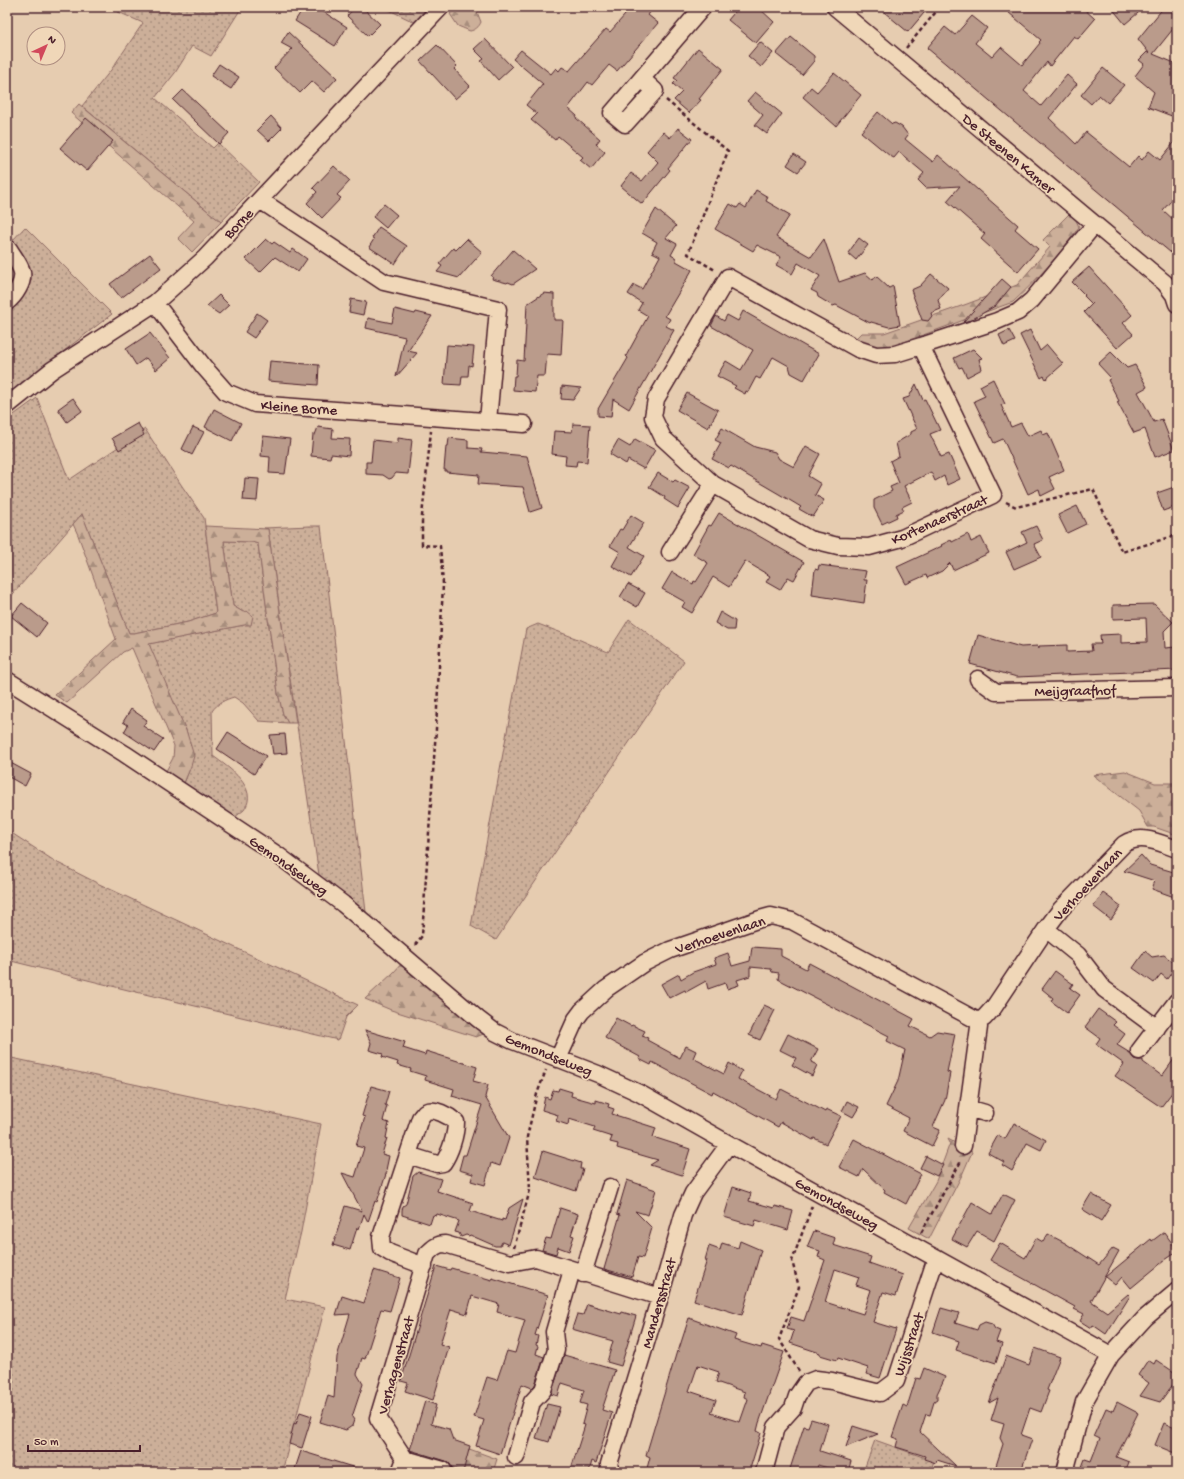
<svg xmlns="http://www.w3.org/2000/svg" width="1184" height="1479" font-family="'Gochi Hand',sans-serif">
<defs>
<pattern id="grass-dots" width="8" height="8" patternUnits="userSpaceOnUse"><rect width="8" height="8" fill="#ccaf99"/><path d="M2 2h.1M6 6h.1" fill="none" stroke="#a88e7d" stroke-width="1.8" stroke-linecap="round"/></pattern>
<pattern id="forest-firs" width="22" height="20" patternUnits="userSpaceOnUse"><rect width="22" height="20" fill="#ccaf99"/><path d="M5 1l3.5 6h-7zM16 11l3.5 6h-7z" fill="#a88e7d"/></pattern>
</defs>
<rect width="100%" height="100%" fill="#e6ccb0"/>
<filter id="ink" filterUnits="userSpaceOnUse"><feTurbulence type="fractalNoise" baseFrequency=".025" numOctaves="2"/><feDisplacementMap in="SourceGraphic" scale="8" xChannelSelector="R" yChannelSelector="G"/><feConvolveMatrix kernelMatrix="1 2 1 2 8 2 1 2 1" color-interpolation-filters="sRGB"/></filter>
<g filter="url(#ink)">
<path fill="url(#grass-dots)" stroke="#8b6762" d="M107,7H242L211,56L192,46L175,73L155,98L213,148L218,143L259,182L221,222L82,106L111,70L143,23Z
M383,7H428L414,22Z
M25,227L112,314L13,390L7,386V311L17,302L23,257L17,246L12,241Z
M37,398L69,480L145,429L182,486L204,518L216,613L188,622L134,633H129L82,514L7,601V420Z
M310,526H321L366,912L319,875L268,529L264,528Z
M224,541L252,542L258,544L278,693L283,714L288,723L259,721L243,703L234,697C224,700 218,703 212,711L213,756C228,767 260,788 244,810C241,813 237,815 234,818L184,783L191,766L187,733L148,644L244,625L243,612L233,606Z
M629,619L684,661L496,940L471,926L526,629L538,624L578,639L608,652Z
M7,830L56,862L97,883L358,1005L346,1017L338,1040L132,991L7,960Z
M7,1057L321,1124L301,1232L285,1299L325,1307L282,1472H7Z
M875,1440L934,1461L930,1472H863Z"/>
<path fill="url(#forest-firs)" stroke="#8b6762" d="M457,7H475L481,22C479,27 475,30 470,31L458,26L450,14Z
M79,104L221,222L192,252L178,238L194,221L71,113Z
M1069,214L1076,220L1079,227C1060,254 1037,280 1013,302L885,349L877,350L856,338L861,333H884L967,304L1017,285L1050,247L1043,240Z
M82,514L129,633H134L188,622L216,613L205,526L268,529L296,723H288L283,714L278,693L258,544L252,542L224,541L233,606L243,612L247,611L253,616L251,625H244L149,644L187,733L194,756L191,766L184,783L166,771L173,758L174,746L132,648L123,652L67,703L55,695L116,639L78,535L73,524Z
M1125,771L1155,783H1177V835L1154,827H1148L1139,811L1093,775Z
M404,961L486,1033L476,1037L391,1010L365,999L393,973Z
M948,1139L972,1152L962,1175L929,1239L909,1228L936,1181L950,1143Z
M461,1446L497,1459L493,1472H449L451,1463Z"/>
<path fill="#ba9b8b" stroke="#4a1f2b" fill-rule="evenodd" d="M304,7H316L347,27L335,46L295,21Z
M355,7L360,11L363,8L380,24L368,36L347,16Z
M632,7H654L648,15L658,23L617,71L609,65L592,85L588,82L568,108L577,116L576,118L600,139L596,144L605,152L591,169L580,160L583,157L558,136L555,140L531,120L537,114L526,105L543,84L513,59L521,50L551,74L556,68L559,71L562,67L569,71L606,29L610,32Z
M739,7H758L774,22L756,43L728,20Z
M878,7H929L908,32Z
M1002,7H1082L1095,19L1078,39L1074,36L1050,66L1047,62L1024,91L1041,106L1067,75L1077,84L1049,118L1076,144L1086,132L1129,167L1138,156L1142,160L1149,151L1160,160L1177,139V194L1163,210L1177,223V258L927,48L945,27L955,35L972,16L987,28L975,43L992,57L1001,47L1022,65L1040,43L1039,42L1041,40Z
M1111,7H1145L1125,24Z
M1164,7H1177V24L1153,54L1177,64V118L1148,107L1154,92L1135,76L1144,64L1139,60L1147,52L1149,53L1138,39Z
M288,32L337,78L324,92L312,81L300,93L274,68L292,49L281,43Z
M791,37L814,56V61L802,75L776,54Z
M485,39L512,67L498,80L481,61L484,59L474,49Z
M760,42L773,53L761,67L748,56Z
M437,45L457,66L454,69L470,86L455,99L420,61Z
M698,48L723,69L699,99L701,100L689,113L674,100L682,92L673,84L677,80L674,78Z
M219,64L239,77L231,89L211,76Z
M1103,68L1124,85L1108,103L1099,95L1091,104L1081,95Z
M834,73L861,95L836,126L803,97L811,87L817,92Z
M183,90L229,133L219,144L173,100Z
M755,92L782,114L767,134L755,125L763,115L747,101Z
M878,112L892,124L895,123L902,127L908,135L905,139L933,162L938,155L1018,225L1015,229L1038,249L1018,272L981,239L985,234L947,201L960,186L926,188L918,180L924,173L899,152L894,158L890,156L861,132Z
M271,116L282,128L269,141L257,130Z
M86,118L113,141L87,171L60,148Z
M678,128L692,139L668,168L670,170L642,204L621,186L631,173L642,181L658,162L647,151L663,132L670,138Z
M794,154L806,162L798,172L787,165Z
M334,166L350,181L337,195L341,198L322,218L307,203L317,192L313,188Z
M756,190L768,197L766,201L790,215L776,237L811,257L824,239L839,282L865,273L873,280L876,276L889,288L893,286L900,325L889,327L871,322L870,323L836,305L833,306L818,297L817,293L811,290L820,276L798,263L792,274L776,265L781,257L757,245L753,251L715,229L730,204L737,208L740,204L746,208Z
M384,204L397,215L386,228L373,217Z
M656,209L676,226L666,238L677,244L671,255L676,258V261L692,270L665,316L670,319L666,326L674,330L629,409L613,399L611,417L598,416V409L628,358L626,356L648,316L638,310L642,303L628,294L634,285L642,289L660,256L652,252L657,242L642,233Z
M379,227L407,246L395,264L369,247L374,239L372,238Z
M859,238L868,245L856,260L848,253Z
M266,239L272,244L274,242L290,253L293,249L307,259L298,272L275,257L260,272L246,259Z
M467,239L482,252L459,278L437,272L442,266L439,264L453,248L456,250Z
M513,250L535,269L513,284L508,282L507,283L492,279L493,277L491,276Z
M150,254L161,268L121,298L110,284Z
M1089,267L1132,315L1123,323L1133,334L1117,348L1084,312L1092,304L1084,296L1085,295L1072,282Z
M931,274L948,288L938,300L941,309L931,313L932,316L928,321L922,320L911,290L920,286Z
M1002,279L1011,287L995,306L971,320L963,322Z
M544,293L554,294V320H563L561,355L547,354L545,376H537L535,392L513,390L514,376H516L517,360L524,361L527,304Z
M219,295L229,305L219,314L207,306Z
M351,299L366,302L363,315L349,312Z
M395,309L415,314L416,312L432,316L408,351L417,353L396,377L405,337L366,328L368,318L392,323Z
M743,311L819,354L804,380L791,373L789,366L773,357L760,379L756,377L748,392L746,391L745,394L734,388L736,386L717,376L726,361L741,370L753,350L711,326L716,316L724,321L727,315L738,321Z
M257,313L267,320L254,338L245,332Z
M1009,330L1015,341L1004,346L999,335Z
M1030,330L1040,351L1047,345L1063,364L1046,379L1044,376L1041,378L1020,335Z
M150,333L170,358L156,370L146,358L136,365L126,349Z
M447,345L474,347L472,366L469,365L468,376H462L461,385L444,384Z
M973,349L982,358L979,359L982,369L967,377L962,367L959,368L954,358Z
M1111,352L1127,368L1135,365L1147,387L1138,392L1154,422L1162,419L1174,450L1155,457L1145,429L1134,433L1117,402L1119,401L1108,380L1111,378L1098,364Z
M270,361L319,365L318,385L268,381Z
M993,379L1005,404L1001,405L1011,427L1021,423L1028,436L1041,430L1043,435L1048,433L1064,470L1049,477L1055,489L1041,496L1039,489L1028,494L1003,439L994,443L974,401L985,396L980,386Z
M916,384L923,400L925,399L940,430L930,434L941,457L949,454L960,479L947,485L944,476L935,481L931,472L904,486L912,502L902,507L904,510L896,514L897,517L882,524L874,508V500L892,491L890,487L899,483L890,461L899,456L896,443L911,434V432L917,429L903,399L909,397Z
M562,386L581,388L573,400L561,399Z
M687,393L718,410L708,428L677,410Z
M73,398L82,411L67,422L58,409Z
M214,409L241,423L232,441L205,427Z
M138,423L144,435L119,450L112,438Z
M573,424L590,425L587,462L577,461L576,466L565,465L566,456L552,454L554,431L572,432Z
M193,427L204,432L192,455L182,449Z
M318,427L333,429L332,438L350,439L349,456L331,454L330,458L311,456L313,434L315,435Z
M722,428L755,447L775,452L779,459L794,467L806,446L820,454L808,476L821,484L815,495L824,500L813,517L799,509L801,507L791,501L731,466L729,468L712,459L721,443L715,440Z
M263,436L290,439L285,474L269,473L270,457L261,456Z
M398,438L412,440L408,474L396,473L392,478L389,479L383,475L366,474V462H371L373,440L398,443Z
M449,438L468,440V448L482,449L481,452L527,456L542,508L530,512L523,487L478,484L479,475L446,472V470H444L446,446H448Z
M635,439L655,450L644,469L628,460L626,464L610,454L618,440L630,447Z
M658,473L673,482L675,480L690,488L678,508L664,499L665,497L649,487Z
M245,478L259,479L257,501L243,500Z
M1177,486V506L1163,511L1157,493Z
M1077,506L1086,524L1067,533L1058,515Z
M719,513L804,562L794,580L788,577L780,590L766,582L770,576L745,561L729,587L713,577L692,613L682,607L685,602L662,589L672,572L693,584L694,581L696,582L708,563L693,554L709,525L711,526Z
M631,515L644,523L629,547L644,556L631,577L612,566L620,552L610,546L620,529L622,530Z
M1036,526L1043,540L1034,544L1041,557L1014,569L1006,552L1027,542L1022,532Z
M968,534L971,542L981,537L989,553L953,570L950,563L942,571L927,578L926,575L906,584L897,567L942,546L941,545L951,540L952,542Z
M819,565L866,571L864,580H867L864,603L812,595L815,569L818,570Z
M628,584L645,593L637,607L620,597Z
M22,603L47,623L37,637L11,616Z
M1154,604L1173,622L1164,631L1165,648L1176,647L1177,670L1017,677L970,664L978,635L1021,647L1038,646L1039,649V646L1067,645V652L1092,651L1091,644H1101L1100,635L1121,634V643L1147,642L1146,618L1113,619V605Z
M720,612L735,621L734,630H727L715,623Z
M131,709L147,720L143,726L163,739L154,752L124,732L128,725L123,722Z
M228,732L266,756L254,774L217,749Z
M285,734L287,753L273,754L270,735Z
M7,761L31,774L25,786L7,776Z
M1141,855L1150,865L1177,873V898L1152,889L1155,881L1124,871Z
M1103,893L1121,906L1111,920L1093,906Z
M752,947L781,949V956L806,969L809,963L914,1019L910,1026L930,1036L937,1031L955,1034L947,1072L950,1073L945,1100L933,1127L940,1130L932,1146L903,1131L909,1118L886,1106L898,1081L905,1050L887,1041L889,1036L778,979L779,973L772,972L771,969L750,967V976L737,980L739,985L727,989L725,983L708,989L706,981L686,992L685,990L669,998L661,984L679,974L681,979L693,972L716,964L714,958L728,953L732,966L750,961Z
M1145,951L1152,957L1164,955L1177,965L1167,979L1161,974L1154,983L1133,968Z
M1055,971L1073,984L1070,988L1080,995L1067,1013L1051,1001L1053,998L1042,989Z
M764,1005L775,1010L760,1040L749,1035Z
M1098,1009L1116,1022L1113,1025L1125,1034L1117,1045L1130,1053L1134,1059L1138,1060H1143V1062L1162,1076L1177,1055V1086L1161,1107L1115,1076L1124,1064L1096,1044L1100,1038L1085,1027Z
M616,1018L631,1026L632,1025L645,1031L642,1036L648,1038L647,1040L680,1058L686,1046L696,1051L693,1058L724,1074L729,1063L742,1071L738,1079L776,1099L781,1089L818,1108L825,1112L826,1109L841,1116L826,1144L814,1138L813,1140L781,1122L778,1127L713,1091L712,1094L652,1062L651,1065L639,1059L640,1057L605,1038Z
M365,1030L405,1042L403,1048L425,1055L426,1051L477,1067L473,1081L488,1085L485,1097L509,1138L500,1166L491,1163L485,1185L471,1181L473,1174L459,1170L463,1155H466L482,1105L452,1096L454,1089L425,1080L426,1076L410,1071L411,1069L397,1065L398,1062L382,1057L383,1054L369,1050L371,1043Z
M788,1034L818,1049L811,1062L817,1065L812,1076L792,1065L796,1058L780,1050Z
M371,1086L389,1091L385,1105L387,1106L383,1121L389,1123L386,1138H387L382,1154L389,1156L386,1170L387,1171L377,1202L375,1201L368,1222L364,1214L359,1229L357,1228L350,1250L333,1245L345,1206L362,1211L342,1173L355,1177L364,1148L356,1146L365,1117L362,1116Z
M559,1088L572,1092L571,1096L596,1103V1100L609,1104L608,1107L614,1109L612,1114L656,1128L653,1137L690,1149L682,1175L650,1165L658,1160L617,1148L618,1144L610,1142L612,1137L593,1131L595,1127L569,1119L568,1125L556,1121L558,1115L542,1110L545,1097L550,1099L553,1090L558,1091Z
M847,1101L859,1107L853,1117L842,1111Z
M1014,1123L1046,1140L1041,1150L1027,1143L1012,1171L1002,1165L1004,1162L988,1153L998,1135L1005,1139Z
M854,1139L921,1174L906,1204L884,1192L885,1190L863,1169L859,1177L839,1167Z
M543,1151L581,1163L580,1169H583L576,1191L535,1177Z
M926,1156L943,1165L937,1176L920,1168Z
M418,1172L441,1179L437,1191L473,1203L470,1211L502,1221V1219L505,1220L509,1208L523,1199L509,1245L502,1242L500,1246H495L470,1235L469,1236L466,1235L461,1237L459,1233L455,1232L459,1221L437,1214L436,1216L433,1215L430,1224L402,1215V1210L403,1206L406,1204L413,1176Z
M627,1180L656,1190L648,1215L635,1211L652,1228L643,1258L638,1257L632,1277L604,1269L620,1215L617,1214Z
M733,1187L751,1193L749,1201L774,1208L775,1206L793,1211L788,1230L756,1220L754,1226L724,1217Z
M1003,1194L1015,1200L994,1241L977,1231L967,1247L952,1239L972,1202L992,1214Z
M1091,1194L1111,1205L1101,1221L1082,1209Z
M560,1208L578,1214L571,1235L574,1236L569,1251L558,1247L556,1254L542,1250L546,1238L551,1239Z
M814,1231L835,1238L833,1245L871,1257L869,1263L903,1275L896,1296L883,1292L873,1322L896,1329L880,1378L866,1374L868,1368L838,1358L837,1360L820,1355V1353L790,1343L794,1331L787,1329L791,1317L804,1321L825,1260L818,1257L820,1251L807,1247ZM835,1269L859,1277L856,1285L871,1290L863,1314L825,1302Z
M1164,1232L1177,1250V1252L1165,1260L1131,1288L1122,1277L1115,1285L1105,1277L1151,1239L1152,1241Z
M1048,1234L1065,1243L1099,1265L1113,1248L1119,1251L1091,1301L1107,1312L1128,1294L1130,1296L1106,1334L1093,1325L1091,1328L1080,1321L1084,1314L1074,1309L1075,1307L990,1260L1000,1243L1025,1258L1036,1238L1043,1242Z
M740,1241L761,1250L742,1315L694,1300L707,1260H705L709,1246L720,1250L722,1243L738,1248Z
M436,1266L450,1270L451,1268L492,1280V1278L548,1295L535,1335L538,1336L536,1345L538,1346L536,1354L544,1357L535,1385L532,1388L522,1384L500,1454L476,1446L484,1420L474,1417L487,1377L497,1380L507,1351L515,1353L525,1320L497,1312L499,1304L472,1296L467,1314L451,1309L440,1344L449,1347L433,1400L405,1391L408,1383L401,1381Z
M374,1270L400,1278L390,1311L381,1309L365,1359L362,1358L357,1374L363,1384L352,1417L354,1420L352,1426L346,1430L320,1422L328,1396L334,1398L337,1357L350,1314L336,1315L342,1296L364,1303Z
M587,1304L621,1314L622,1312L636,1316L621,1366L607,1362L613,1341L572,1329L577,1314L583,1315Z
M941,1308L959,1313L955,1323L977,1330L979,1325L985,1322L992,1324L995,1329L1000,1331L996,1342L1002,1344L996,1363L956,1350L959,1341L933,1332Z
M689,1318L736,1335L734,1340L761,1348L762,1345L784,1352L759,1423L757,1431L761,1433L749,1472H646L650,1457L646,1455L677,1351L678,1352ZM698,1365L719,1372L716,1382L745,1392L744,1397L748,1399L740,1422L711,1413L716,1400L689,1391Z
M1035,1348L1060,1357L1047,1390L1049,1391L1041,1412L1030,1408L1021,1435L1032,1439L1021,1471L1010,1468L1009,1472H994L1003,1444L1000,1438L1004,1424L991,1420L998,1398L989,1403L1006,1356L1029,1365Z
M564,1355L615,1370L602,1410L612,1413L596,1463L592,1461L589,1472H570L585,1425L582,1424L587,1405L580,1403L584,1390L562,1383L558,1396L551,1394Z
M1148,1360L1154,1364L1156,1360L1177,1374V1379L1160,1402L1140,1396L1149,1383L1138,1375Z
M924,1368L945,1377L937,1394V1400L934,1402L930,1415L926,1414L920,1432L956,1466L937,1460L936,1463L924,1459L925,1456L896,1447L898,1439L892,1437L903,1405L907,1407L916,1378L920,1379Z
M425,1401L436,1405L431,1424L449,1429L453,1440L470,1446L463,1472L452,1468L450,1464L446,1461L410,1450Z
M1117,1402L1138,1413L1116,1457L1129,1462L1125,1472H1080L1085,1459L1091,1461L1100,1438L1094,1435L1106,1408L1113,1411Z
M547,1404L560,1407L549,1442L536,1438Z
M300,1412L312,1416L302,1448L289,1444L294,1423L296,1424Z
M811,1419L828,1424L820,1451L851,1461L848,1472H841L818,1465L816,1472H789L804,1426L808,1427Z
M1164,1423L1177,1429V1454L1155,1445Z
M853,1426L878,1434L846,1447Z
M301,1451L359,1469V1472H304L295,1469Z"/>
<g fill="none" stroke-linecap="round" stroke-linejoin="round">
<g stroke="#4a1f2b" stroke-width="19">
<path id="minor" d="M835,7L1165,283L1174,295L1177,304
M642,79L655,91L625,124L612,113L703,7
M260,200L384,282L498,309L488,421
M7,302C15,296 24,282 22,272C20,264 13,256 9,249
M155,303L204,367L226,392L255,404L524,424
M921,346L895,354L876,355L858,349L728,277L656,399L653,417L663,438L713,484L809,539L838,546L869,547L902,538L993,495L921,346L997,321L1018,312L1032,300L1095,224
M7,406L52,370L155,303L205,258L441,7
M670,552L713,484
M978,679L996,692L1177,688
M7,680L125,754L279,856L343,904L478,1019L495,1032L513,1041L598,1074L639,1093L729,1144L1111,1355
M1046,929L1078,955L1104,989L1157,1028
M978,1021L984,1018L994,1007L1046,929L1061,909L1124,844C1142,833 1159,843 1177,849
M978,1021L979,1027L968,1108L985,1113
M1139,1051L1177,1001
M558,1059L576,1019L582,1011L606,989L644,963L670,950L760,919L771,916L792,921L978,1021
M963,1146L968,1108
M408,1155L437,1164L443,1163C450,1153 456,1135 456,1122C449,1116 434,1107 425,1112C424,1113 421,1117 420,1118L381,1237L382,1248L390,1253L424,1266
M583,1274L610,1187
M516,1457L532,1402L543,1390L556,1350L554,1332L572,1270
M405,1459L443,1470
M400,1472L405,1459L378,1418L427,1254C433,1248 437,1244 445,1244L510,1263L536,1258L660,1297
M611,1472L609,1464L660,1297L683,1215L693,1193L729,1144
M764,1472L776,1427L793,1408L797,1396L806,1383L816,1379L832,1381L880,1393L896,1381L936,1258
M1065,1472L1084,1402L1111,1355L1145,1318L1177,1291"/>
</g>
<path stroke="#4a1f2b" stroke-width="2.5" stroke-dasharray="4 3" stroke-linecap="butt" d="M906,48L940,7
M666,100L728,151L688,254L715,270
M1006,502L1016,507L1093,489L1122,552L1177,535
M415,945L422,936L436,729L443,584L440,546L422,545V516L431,431
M921,1233L960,1163V1160
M514,1248L530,1190L527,1137L537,1094L546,1070
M799,1371L779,1339L799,1287L792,1261L812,1206"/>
<use href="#minor" stroke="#f0d7b8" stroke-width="16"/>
</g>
</g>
<g text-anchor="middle" stroke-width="3.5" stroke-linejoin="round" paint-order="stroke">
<g font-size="15" fill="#4a1f2b" stroke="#f0d7b8">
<text transform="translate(1009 153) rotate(40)" y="5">De Steenen Kamer</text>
<text transform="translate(238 223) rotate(-46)" y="5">Borne</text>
<text transform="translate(299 407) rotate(4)" y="5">Kleine Borne</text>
<text transform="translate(939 519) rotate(-24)" y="5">Kortenaerstraat</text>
<text transform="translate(1075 690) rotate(-1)" y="5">Meijgraafhof</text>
<text transform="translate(289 865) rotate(35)" y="5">Gemondseweg</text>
<text transform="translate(1087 884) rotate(-47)" y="5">Verhoevenlaan</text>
<text transform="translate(720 934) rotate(-18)" y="5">Verhoevenlaan</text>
<text transform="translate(549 1054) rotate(22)" y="5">Gemondseweg</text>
<text transform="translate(837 1203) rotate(29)" y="5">Gemondseweg</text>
<text transform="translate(658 1303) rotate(-74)" y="5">Mandersstraat</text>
<text transform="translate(908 1344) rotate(-71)" y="5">Wijsstraat</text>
<text transform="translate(395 1365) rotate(-74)" y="5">Verhagenstraat</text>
</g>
</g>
<rect width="1184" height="1479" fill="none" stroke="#f0d7b8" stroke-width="24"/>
<rect x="12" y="12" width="1160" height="1455" fill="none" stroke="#4a1f2b" stroke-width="1.5" filter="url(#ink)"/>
<g transform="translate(46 46) rotate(44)"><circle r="19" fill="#f0d7b8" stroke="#ae8d80"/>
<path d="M0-3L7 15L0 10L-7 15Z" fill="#d1495b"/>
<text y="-6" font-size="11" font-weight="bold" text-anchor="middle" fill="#4a1f2b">N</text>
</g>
<path d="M28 1445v6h112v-6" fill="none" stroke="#4a1f2b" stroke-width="2"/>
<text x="34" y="1445" font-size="12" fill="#4a1f2b" stroke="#f0d7b8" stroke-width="3" paint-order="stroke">50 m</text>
</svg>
